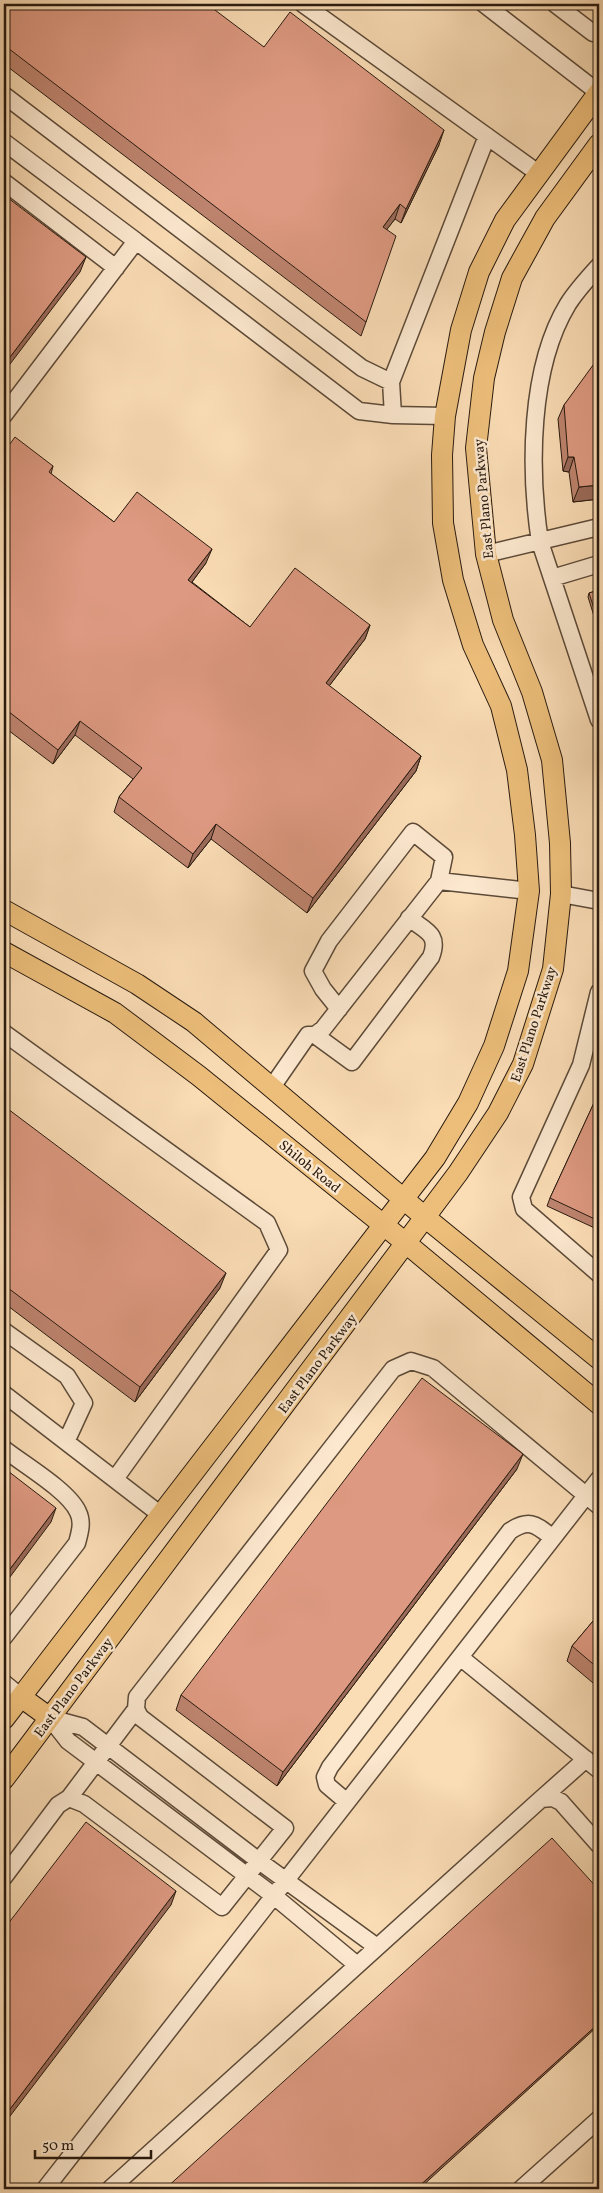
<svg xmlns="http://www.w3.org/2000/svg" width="603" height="2193" font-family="Vollkorn,serif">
<rect width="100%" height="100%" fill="#fadcb5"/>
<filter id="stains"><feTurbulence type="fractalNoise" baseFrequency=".004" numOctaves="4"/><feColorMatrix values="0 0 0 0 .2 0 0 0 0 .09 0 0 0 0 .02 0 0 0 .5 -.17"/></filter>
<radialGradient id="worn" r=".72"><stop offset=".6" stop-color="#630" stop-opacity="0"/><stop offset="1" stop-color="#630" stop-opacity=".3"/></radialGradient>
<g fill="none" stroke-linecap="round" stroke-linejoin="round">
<g stroke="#5c4a38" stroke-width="19">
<path id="minor" d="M303,4L538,173
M484,4L599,93
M555,4L593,33
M4,95L362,368L391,382L487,136
M4,142L136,241L4,415
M4,182L116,268
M136,241L359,411L393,415L445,416
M599,266C588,278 577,290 568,304C529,368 529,470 540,542L599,720
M391,382L393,415
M486,554L599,527
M552,578L599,564
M561,894L599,901
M599,992L581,1065L521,1197L524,1209L599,1274
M339,1009L323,989L313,971L329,941L413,832L444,857L439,881
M4,1033L267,1223L279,1250L115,1479
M315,1035L352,1062L431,957C440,934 426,931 409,918
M272,1087L308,1035H315L323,1029L439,881L529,891
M4,1331L67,1376L84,1403L66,1442
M4,1394L161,1515
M4,1449C23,1464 69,1491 78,1512C83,1522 80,1532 77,1543L4,1637
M460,1657L599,1770
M4,1683L21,1697
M50,1718L83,1727L259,1861L377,1947
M50,1718L68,1741L274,1896L357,1965
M69,1798L136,1709
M541,1799L586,1759
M347,1802L327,1785L325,1777L330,1767L510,1531C530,1518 536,1525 553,1538
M4,1877L58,1805L69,1798L84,1804L222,1907L285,1828L140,1717L136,1709L137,1697L393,1369L411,1361L433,1368L599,1506
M45,2189L599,1479
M110,2189L541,1799L553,1798L561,1802L599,1845
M521,2189L599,2119"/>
</g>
<g stroke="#281a0f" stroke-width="22">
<path id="major" d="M4,910L137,984L194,1022L426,1218L599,1359
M4,952L115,1013L199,1076L407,1244L599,1404
M21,1697L50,1718
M4,1719L435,1158L468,1103L494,1046L518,971L529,891L525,835L517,770L501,706L473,645L453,580L443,523L442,455L445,416L461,330L479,272L505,220L599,92
M4,1779L458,1173L498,1113L523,1064L553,969L561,894L560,843L552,760L532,692L503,620L486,554L476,448L484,378L495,332L512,278L545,218L599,144"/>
</g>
<use href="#minor" stroke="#fce8cf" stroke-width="16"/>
<use href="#major" stroke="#edbe7a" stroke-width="20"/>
</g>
<path fill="#be846f" stroke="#281a0f" d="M4,4L264,47L439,145L401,223L395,219L387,229L366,322L361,336L4,64Z
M598,363L599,499L573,502L569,472L563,471L558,419L564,405Z
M4,452L53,466L51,474L114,522L206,563L192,582L250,627L370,625L365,639L329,686L421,756L416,771L307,913L211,839L188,868L114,812L119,797L133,779L75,735L53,764L4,727Z
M599,590V632L588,597L589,593Z
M599,1092V1230L547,1206L550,1198Z
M4,1106L220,1288L135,1402L4,1303Z
M517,1469L277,1786L176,1710L181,1695Z
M599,1614V1688L567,1661L572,1646Z"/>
<path fill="#9b6b5a" stroke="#281a0f" d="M444,130L439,145L401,223L406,209Z
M400,204L395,219L378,241L383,227Z
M86,257L80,272L4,372V365Z
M568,457H574L569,472L563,471Z
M599,485V499L573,502L579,487Z
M212,549L206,563L183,594L188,580Z
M370,625L365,639L320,698L326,683Z
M80,721L75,735L53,764L58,750Z
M421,756L416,771L307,913L313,898Z
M216,824L211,839L188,868L193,854Z
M226,1273L220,1288L135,1402L140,1387Z
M523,1454L517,1469L277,1786L283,1772Z
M56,1508L51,1522L4,1585V1577Z
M176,1891L171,1905L4,2124V2117Z
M599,2023V2025L419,2189H416Z"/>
<path fill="#dd9981" stroke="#281a0f" d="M4,4H207L264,47L290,12L444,130L406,209L400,204L383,227L396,236L366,322L4,45Z
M4,195L86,257L4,365Z
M596,361L598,363L599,362V485L579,487L574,457H568L564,405Z
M15,437L53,466L49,472L114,522L137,492L212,549L188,580L250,627L295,568L370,625L326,683L421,756L313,898L216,824L193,854L119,797L142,768L80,721L58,750L4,708V665L5,663L4,662V452Z
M599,590V624L589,593Z
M599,1092V1221L550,1198Z
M4,1106L226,1273L140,1387L4,1285Z
M422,1378L523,1454L283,1772L181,1695Z
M4,1468L56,1508L4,1577Z
M599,1614V1669L572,1646Z
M86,1822L176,1891L4,2117V1929Z
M552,1838L599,1890V2023L416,2189H165Z"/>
<g text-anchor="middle" stroke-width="5" stroke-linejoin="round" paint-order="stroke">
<g font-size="14" fill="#281a0f" stroke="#fce8cf">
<text transform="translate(483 499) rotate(-95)" y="5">East Plano Parkway</text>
<text transform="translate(533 1024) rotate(-72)" y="5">East Plano Parkway</text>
<text transform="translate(310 1166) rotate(39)" y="5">Shiloh Road</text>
<text transform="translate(317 1363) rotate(-53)" y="5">East Plano Parkway</text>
<text transform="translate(73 1687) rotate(-53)" y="5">East Plano Parkway</text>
</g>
</g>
<rect width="603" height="2193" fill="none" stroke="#fadcb5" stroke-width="20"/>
<rect x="5" y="5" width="593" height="2183" fill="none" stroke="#281a0f" stroke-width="2.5"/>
<rect x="10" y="10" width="583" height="2173" fill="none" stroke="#281a0f"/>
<path d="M35 2150v8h116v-8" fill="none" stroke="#281a0f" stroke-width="2.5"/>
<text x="42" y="2150" font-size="15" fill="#281a0f" stroke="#fce8cf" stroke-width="4" paint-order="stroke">50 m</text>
<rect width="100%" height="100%" filter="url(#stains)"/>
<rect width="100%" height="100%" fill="url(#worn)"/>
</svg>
